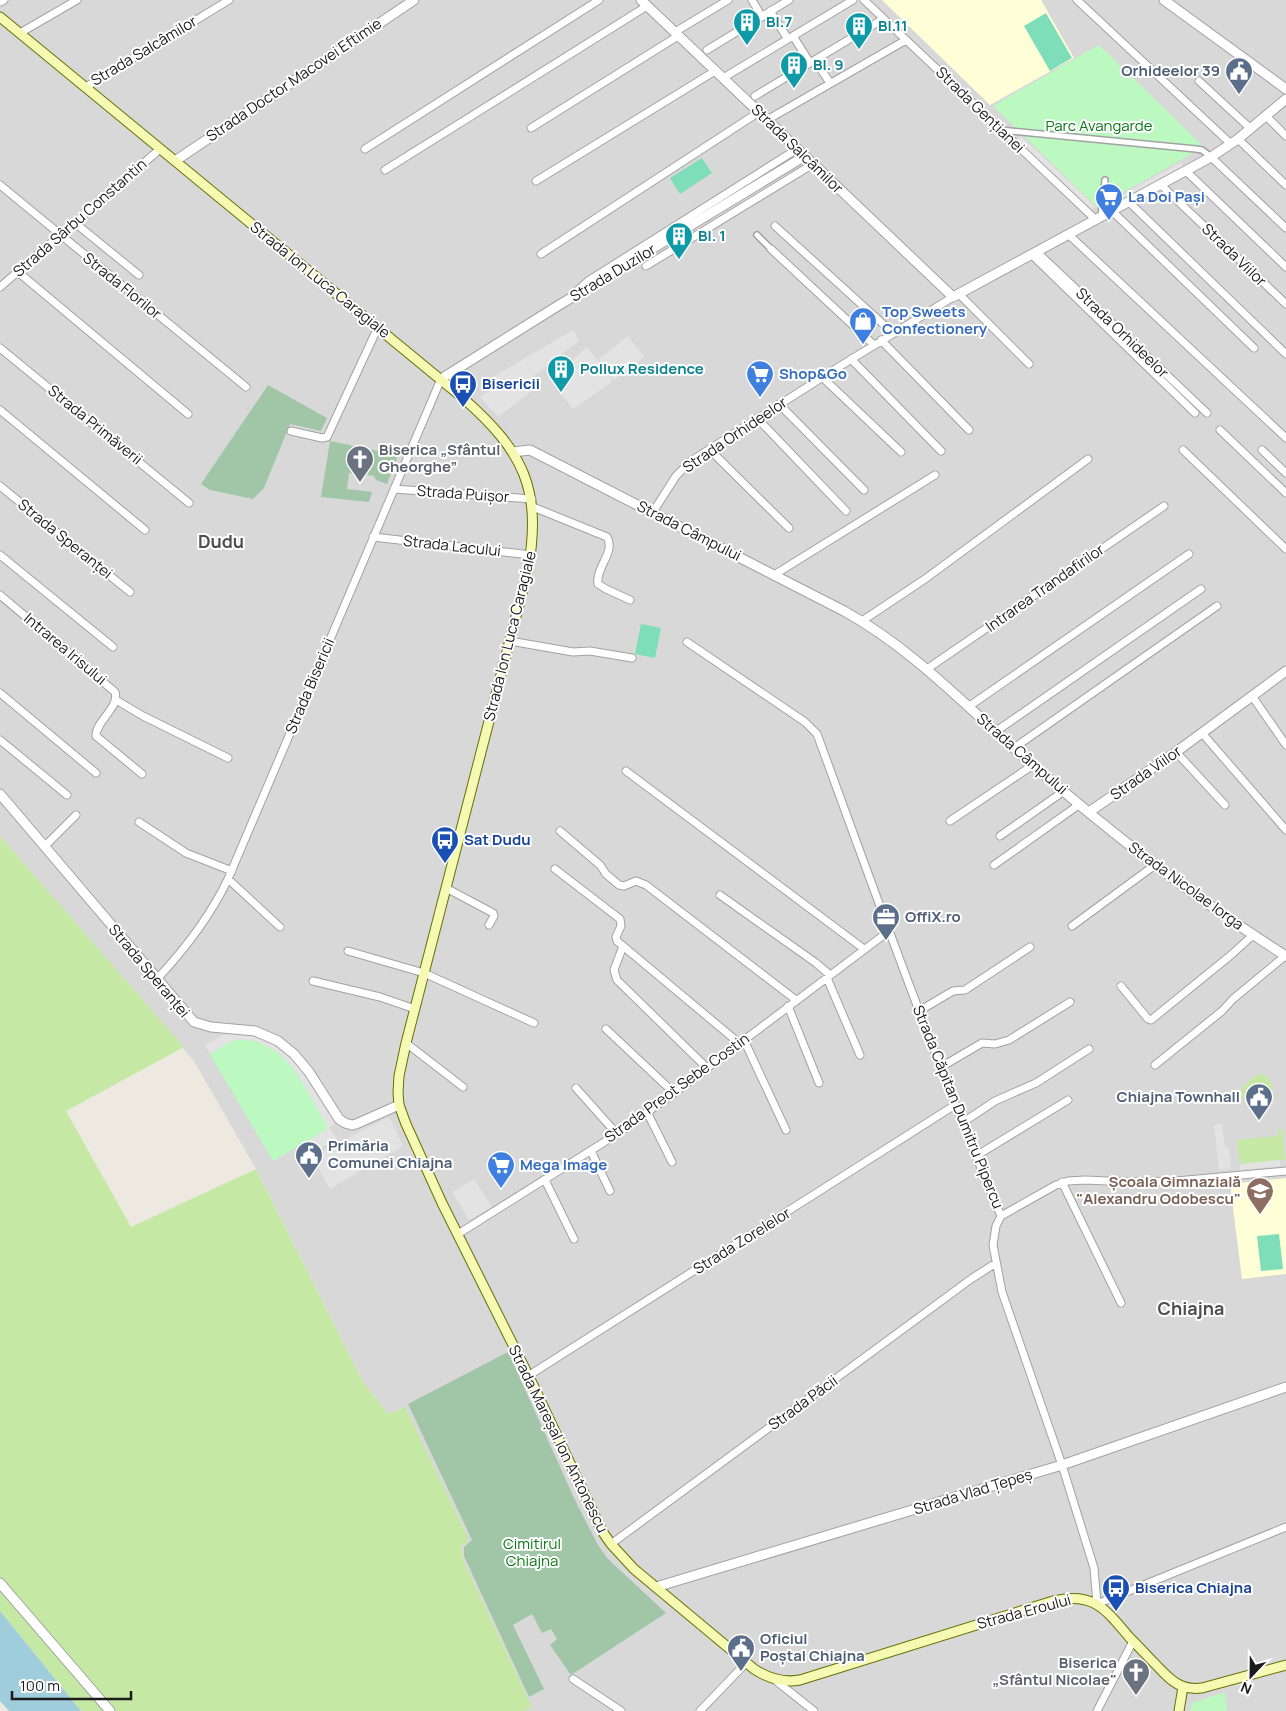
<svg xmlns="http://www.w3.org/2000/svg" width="1286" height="1711" font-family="Manrope,sans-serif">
<rect width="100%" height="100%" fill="#ede9e0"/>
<path fill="#d9d8d8" d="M0,0H1286V1711H525L531,1707L463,1560L461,1547L404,1407L388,1414L362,1380L256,1169L194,1061L0,836Z"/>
<path fill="#ffffd7" d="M882,0H1041L1074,58L990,105Z
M1286,1178V1274L1242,1279L1230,1184Z"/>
<path fill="#c5e9a5" d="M0,836L184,1047L66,1111L131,1227L256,1169L362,1380L388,1414L405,1407L469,1540L461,1547L463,1560L532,1707L525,1711H81L0,1611Z
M1258,1074L1267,1076L1273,1088L1269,1094L1241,1098L1243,1086Z
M1283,1129L1285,1160L1240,1164L1237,1140L1278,1136V1130Z"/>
<path fill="#a1c6a7" d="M268,385L327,418L321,431L290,424L264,488L253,499L210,490L201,484Z
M330,441L398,455L387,484L376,480L374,476L349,473L347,489L372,492L369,502L321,497Z
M508,1352L575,1500L598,1545L607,1558L666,1613L571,1675L550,1645L557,1639L551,1629L542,1633L532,1614L513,1625L544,1689L529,1697L464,1556V1547L472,1540L408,1404Z"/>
<path fill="#bbf9c1" d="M1099,45L1204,147L1097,207L993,106Z
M240,1039C288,1041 308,1092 329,1128L273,1161L210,1054L229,1042Z
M1225,1692L1227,1711H1190L1192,1703Z"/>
<path fill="#7ddeb9" d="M1046,13L1072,58L1050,71L1024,26Z
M702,158L712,173L680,194L670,178Z
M641,624L661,628L655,658L635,654Z
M1279,1234L1283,1269L1261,1271L1257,1236Z"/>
<path fill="#e3e3e3" d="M1021,136L1095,206L1088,213L1014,143Z
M1181,162L1186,171L1108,214L1104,205Z
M573,330L579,341L532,377L538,386L498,417L480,397L498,385L493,377Z
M628,336L644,357L614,380L599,359Z
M587,347L613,381L573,409L549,379Z
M245,1030L286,1047L339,1119L329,1128L337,1139L311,1153L304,1143L328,1128L297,1073L279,1053L259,1042L250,1040L240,1039L229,1042L210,1054L205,1045L224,1034Z
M389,1117L403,1146L330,1189L312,1156Z
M1222,1124L1225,1147H1229L1231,1169L1219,1170L1214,1125Z
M1280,1160V1166L1240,1170V1164Z
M474,1179L492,1207L469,1220L452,1192Z"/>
<path fill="#a0cddc" d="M0,1611L81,1711H9L0,1701Z"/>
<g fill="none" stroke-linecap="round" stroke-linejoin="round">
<g stroke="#a2a2a2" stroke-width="8">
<path id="pedestrian" d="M1001,130L1196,149L1202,150L1211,157
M1101,216L1105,180
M757,235L771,249"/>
</g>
<g stroke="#a2a2a2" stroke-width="9">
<path id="minor" d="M752,0L762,17
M864,0L1096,220
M1077,0L1231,144
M0,2L4,0
M770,11L788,39
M675,32L728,0
M20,33L77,0
M793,36L810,63
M707,50L789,0
M815,60L830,83
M723,78L853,0
M1199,81L1251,129
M86,87L229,0
M755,96L883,19
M1266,116L1286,136
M767,120L906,40
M531,128L678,36
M1238,139L1286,185
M365,149L599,0
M1211,157L1286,228
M385,170L647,6
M1186,171L1286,267
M536,181L715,71
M0,185L246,387
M1161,185L1286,304
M1129,202L1286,354
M1112,211L1254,348
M75,223L139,275
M775,226L893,333
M1069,235L1286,438
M771,249L874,345
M1038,253L1207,413
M541,254L759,112
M1032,255L1195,413
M646,266L813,164
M18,272L188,414
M0,287L160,149
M577,291L588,281L797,149
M959,294L1029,364
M881,340L969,430
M0,348L189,503
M851,359L941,451
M822,377L901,452
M779,404L864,490
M0,410L145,530
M757,418L846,511
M1220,430L1286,493
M291,431L322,438L327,437L378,327
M709,449L789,528
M1183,450L1286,549
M1262,450L1286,473
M0,486L130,592
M394,489L532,499
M533,507L607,537C616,552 595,568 598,584L606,589L630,600
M653,512L676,476L691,461L837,368L953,297
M373,537L531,555
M0,555L113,647
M774,575L935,475
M0,595L115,692C120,708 96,720 96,736L142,774
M862,621L925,579L1088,459
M510,641L573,652L590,651L632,658
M687,642L805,722L817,734C876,895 934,1058 1001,1216
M927,669L1164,506
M0,693L96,773
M1252,696L1286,745
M116,700L143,716L228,758
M968,707L1189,554
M995,732L1201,589
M1202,733L1286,830
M0,740L67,795
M1014,748L1217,606
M1176,752L1225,805
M626,771L864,949
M950,821L1033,765
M139,822L186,853L232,871
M560,831L600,865L606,874L619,885L624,886L636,881L646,885L796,1000
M1000,836L1064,791
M44,847L76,815
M994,865L1080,804
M555,869L620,919L621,926L616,937L617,941L739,1043
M228,879L280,927
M446,888L493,913L494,916L489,925
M720,895L816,963L830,975
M1072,926L1155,865
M623,946L614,970L617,980L707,1068
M348,951L424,973L534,1023
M827,978L860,1055
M157,979C185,949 210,917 228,879L441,379
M313,981L380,997L415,1009
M1121,986L1148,1019L1151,1020L1231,955L1253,935
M788,1006L819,1083
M919,1011L953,991L965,990L1030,947
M606,1029L674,1093
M744,1040L786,1130
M406,1043L463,1087
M1155,1065L1222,1011L1233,999L1285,956
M941,1067L982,1043L995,1044L1009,1040L1070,1002
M576,1088L617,1134
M647,1112L672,1162
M962,1123L995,1101L1036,1083L1089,1049
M591,1151L610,1191
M976,1156L1068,1100
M1286,1171L1176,1181L1129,1182L1085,1180L1068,1181L1056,1185L1001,1216L996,1226L993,1245L1002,1292L1062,1465L1094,1568L1097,1604L1286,1527
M545,1180L574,1239
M1062,1182L1121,1303
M458,1234L617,1134L674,1093L889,931
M528,1376L955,1105
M611,1544L971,1279L996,1263
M573,1679L621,1711
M775,1680L814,1711
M700,1711L746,1663
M1097,1711L1133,1641"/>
</g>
<g stroke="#a2a2a2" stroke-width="11">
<path id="tertiary" d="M641,0L953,297L1211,157L1238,139L1286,99
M1164,0L1286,89
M175,161L414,0
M441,379L556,307L805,156
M513,452L530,450L844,611C913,649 967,707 1026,759C1108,831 1194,898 1286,956
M0,794L194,1022L211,1027L255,1031L278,1041L294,1054L309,1072L339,1119L345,1123L352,1125L356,1124L399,1105
M1089,812L1176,752L1286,671
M0,1583L110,1711
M656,1587L1062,1465L1286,1387"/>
</g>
<g stroke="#647004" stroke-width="11">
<path id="secondary" d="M0,17L463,398C524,452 542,489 528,570L406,1043L399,1076L398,1093L399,1105L406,1124L442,1203L534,1387L602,1531L611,1544L634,1569L754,1669C769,1679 783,1683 800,1680L1053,1601C1094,1591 1106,1610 1130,1638C1142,1650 1153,1662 1165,1674C1176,1685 1186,1690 1202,1688L1286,1665
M1179,1711L1183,1687"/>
</g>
<use href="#pedestrian" stroke="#fff" stroke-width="5"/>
<use href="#minor" stroke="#fff" stroke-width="7"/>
<use href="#tertiary" stroke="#fff" stroke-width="9"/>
<use href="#secondary" stroke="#f5f9b2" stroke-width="9"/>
</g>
<defs>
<g id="building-pin" transform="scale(1.4375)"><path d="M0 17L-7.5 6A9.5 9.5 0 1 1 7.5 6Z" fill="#0f9aa8" stroke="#fff"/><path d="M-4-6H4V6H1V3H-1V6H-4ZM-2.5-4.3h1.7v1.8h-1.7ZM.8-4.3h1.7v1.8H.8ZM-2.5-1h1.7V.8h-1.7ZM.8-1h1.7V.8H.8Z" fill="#fff"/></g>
<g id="civic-pin" transform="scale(1.4375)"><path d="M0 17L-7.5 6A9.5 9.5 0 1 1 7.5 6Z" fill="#5c6f8a" stroke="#fff"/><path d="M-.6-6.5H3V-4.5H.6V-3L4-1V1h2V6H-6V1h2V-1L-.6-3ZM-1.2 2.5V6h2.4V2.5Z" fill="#fff"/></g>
<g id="supermarket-pin" transform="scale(1.4375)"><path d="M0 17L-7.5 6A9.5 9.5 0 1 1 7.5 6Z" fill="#3f7fe0" stroke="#fff"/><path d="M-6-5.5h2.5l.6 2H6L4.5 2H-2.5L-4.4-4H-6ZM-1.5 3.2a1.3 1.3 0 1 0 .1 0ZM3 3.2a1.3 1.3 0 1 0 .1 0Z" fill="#fff"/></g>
<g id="shop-pin" transform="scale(1.4375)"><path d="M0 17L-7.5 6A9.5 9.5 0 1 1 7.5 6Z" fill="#3f7fe0" stroke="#fff"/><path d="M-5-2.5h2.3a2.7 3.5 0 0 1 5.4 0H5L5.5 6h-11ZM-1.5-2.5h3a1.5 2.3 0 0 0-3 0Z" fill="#fff"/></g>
<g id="bus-pin" transform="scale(1.4375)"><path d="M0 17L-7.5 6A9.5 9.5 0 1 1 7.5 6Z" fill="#1a4fb4" stroke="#fff"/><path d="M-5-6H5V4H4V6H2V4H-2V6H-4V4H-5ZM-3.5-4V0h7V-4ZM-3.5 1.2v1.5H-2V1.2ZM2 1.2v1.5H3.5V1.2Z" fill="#fff"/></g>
<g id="church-pin" transform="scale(1.4375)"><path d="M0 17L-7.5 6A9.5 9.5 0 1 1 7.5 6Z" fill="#6b7280" stroke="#fff"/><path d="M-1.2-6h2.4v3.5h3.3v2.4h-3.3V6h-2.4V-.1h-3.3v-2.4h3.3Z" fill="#fff"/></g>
<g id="office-pin" transform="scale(1.4375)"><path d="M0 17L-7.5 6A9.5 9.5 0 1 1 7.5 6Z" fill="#5c6f8a" stroke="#fff"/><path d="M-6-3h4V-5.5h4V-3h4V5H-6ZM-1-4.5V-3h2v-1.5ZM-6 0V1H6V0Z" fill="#fff"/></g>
<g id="school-pin" transform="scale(1.4375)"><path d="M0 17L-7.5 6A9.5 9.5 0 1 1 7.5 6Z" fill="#8d6e63" stroke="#fff"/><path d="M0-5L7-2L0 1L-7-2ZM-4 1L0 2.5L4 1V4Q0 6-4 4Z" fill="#fff"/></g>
</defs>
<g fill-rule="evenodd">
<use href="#building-pin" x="747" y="22"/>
<use href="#building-pin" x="859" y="26"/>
<use href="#building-pin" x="794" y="65"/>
<use href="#civic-pin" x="1239" y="71"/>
<use href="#supermarket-pin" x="1109" y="197"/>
<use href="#building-pin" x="679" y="236"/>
<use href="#shop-pin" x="863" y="321"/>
<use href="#building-pin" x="561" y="369"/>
<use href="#supermarket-pin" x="760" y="374"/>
<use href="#bus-pin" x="463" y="384"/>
<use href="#church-pin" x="360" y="459"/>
<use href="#bus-pin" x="445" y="840"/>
<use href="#office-pin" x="886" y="917"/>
<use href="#civic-pin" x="1259" y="1097"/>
<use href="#civic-pin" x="309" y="1155"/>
<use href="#supermarket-pin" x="501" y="1165"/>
<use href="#school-pin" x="1260" y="1191"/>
<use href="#bus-pin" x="1116" y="1588"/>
<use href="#civic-pin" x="741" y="1648"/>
<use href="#church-pin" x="1136" y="1672"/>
</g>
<g text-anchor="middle" stroke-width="4" stroke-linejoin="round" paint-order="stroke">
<g font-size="15" font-weight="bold" fill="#0d838f" stroke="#fff" text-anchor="start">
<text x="766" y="27">Bl.7</text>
<text x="878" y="31">Bl.11</text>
<text x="813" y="70">Bl. 9</text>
<text x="698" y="241">Bl. 1</text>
<text x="580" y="374">Pollux Residence</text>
</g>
<g font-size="15" fill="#1b1b1b" stroke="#fff">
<text transform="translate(144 51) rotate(-31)" y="5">Strada Salcâmilor</text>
<text transform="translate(294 80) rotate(-34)" y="5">Strada Doctor Macovei Eftimie</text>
<text transform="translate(980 110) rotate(44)" y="5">Strada Gențianei</text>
<text transform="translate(797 149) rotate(44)" y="5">Strada Salcâmilor</text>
<text transform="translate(80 218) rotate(-41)" y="5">Strada Sârbu Constantin</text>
<text transform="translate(1234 255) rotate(44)" y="5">Strada Viilor</text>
<text transform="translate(613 273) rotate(-31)" y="5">Strada Duzilor</text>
<text transform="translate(320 280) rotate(39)" y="5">Strada Ion Luca Caragiale</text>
<text transform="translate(122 286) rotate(39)" y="5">Strada Florilor</text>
<text transform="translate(1122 333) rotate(44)" y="5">Strada Orhideelor</text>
<text transform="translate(95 425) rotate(39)" y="5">Strada Primăverii</text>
<text transform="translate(735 435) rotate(-34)" y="5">Strada Orhideelor</text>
<text transform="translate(463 494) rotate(4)" y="5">Strada Puișor</text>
<text transform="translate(689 531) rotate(27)" y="5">Strada Câmpului</text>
<text transform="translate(65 539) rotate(39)" y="5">Strada Speranței</text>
<text transform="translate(452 546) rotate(6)" y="5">Strada Lacului</text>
<text transform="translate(1045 588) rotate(-35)" y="5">Intrarea Trandafirilor</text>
<text transform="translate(510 636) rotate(-76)" y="5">Strada Ion Luca Caragiale</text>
<text transform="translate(65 649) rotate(40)" y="5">Intrarea Irisului</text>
<text transform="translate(310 686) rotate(-67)" y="5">Strada Bisericii</text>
<text transform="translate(1022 754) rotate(41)" y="5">Strada Câmpului</text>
<text transform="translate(1146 773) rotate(-35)" y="5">Strada Viilor</text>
<text transform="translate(1186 886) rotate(36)" y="5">Strada Nicolae Iorga</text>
<text transform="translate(149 971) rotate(50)" y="5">Strada Speranței</text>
<text transform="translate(677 1088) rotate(-36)" y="5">Strada Preot Sebe Costin</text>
<text transform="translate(958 1107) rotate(68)" y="5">Strada Căpitan Dumitru Pipercu</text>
<text transform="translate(742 1241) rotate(-32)" y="5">Strada Zorelelor</text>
<text transform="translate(803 1403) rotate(-36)" y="5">Strada Păcii</text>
<text transform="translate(558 1439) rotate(64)" y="5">Strada Mareșal Ion Antonescu</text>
<text transform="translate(973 1492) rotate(-17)" y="5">Strada Vlad Țepeș</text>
<text transform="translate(1024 1612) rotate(-15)" y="5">Strada Eroului</text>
</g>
<g font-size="15" font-weight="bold" fill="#4e5e75" stroke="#fff" text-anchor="start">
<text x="1220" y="76" text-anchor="end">Orhideelor 39</text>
<text x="905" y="922">OffiX.ro</text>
<text x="1240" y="1102" text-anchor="end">Chiajna Townhall</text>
<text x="328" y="1151">Primăria<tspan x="328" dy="17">Comunei Chiajna</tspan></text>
<text x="760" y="1644">Oficiul<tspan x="760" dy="17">Poștal Chiajna</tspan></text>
</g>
<g font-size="15" fill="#0a7815" stroke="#fff">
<text x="1099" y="131">Parc Avangarde</text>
<text x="532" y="1549">Cimitirul<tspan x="532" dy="17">Chiajna</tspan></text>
</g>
<g font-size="15" font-weight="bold" fill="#366cbe" stroke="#fff" text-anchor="start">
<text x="1128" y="202">La Doi Pași</text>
<text x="882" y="317">Top Sweets<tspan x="882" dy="17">Confectionery</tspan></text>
<text x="779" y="379">Shop&amp;Go</text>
<text x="520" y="1170">Mega Image</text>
</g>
<g font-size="15" font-weight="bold" fill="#164399" stroke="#fff" text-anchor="start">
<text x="482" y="389">Bisericii</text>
<text x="464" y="845">Sat Dudu</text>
<text x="1135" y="1593">Biserica Chiajna</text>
</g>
<g font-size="15" font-weight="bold" fill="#5b616d" stroke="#fff" text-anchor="start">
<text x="379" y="455">Biserica „Sfântul<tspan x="379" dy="17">Gheorghe”</tspan></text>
<text x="1117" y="1668" text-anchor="end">Biserica<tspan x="1117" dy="17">„Sfântul Nicolae"</tspan></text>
</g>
<g font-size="15" font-weight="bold" fill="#785e54" stroke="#fff" text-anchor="end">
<text x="1241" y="1187">Școala Gimnazială<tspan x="1241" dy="17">"Alexandru Odobescu"</tspan></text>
</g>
<g font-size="18" font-weight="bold" fill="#4e4e4e" stroke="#fff">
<text x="221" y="548">Dudu</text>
<text x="1191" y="1315">Chiajna</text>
</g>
</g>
<g transform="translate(1251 1676) rotate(202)" stroke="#ffffff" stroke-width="4" paint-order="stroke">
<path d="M0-4L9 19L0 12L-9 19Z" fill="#1b1b1b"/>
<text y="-8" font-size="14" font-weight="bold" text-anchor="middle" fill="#1b1b1b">N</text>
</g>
<path d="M12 1691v8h119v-8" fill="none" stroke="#1b1b1b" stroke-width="2.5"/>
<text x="20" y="1691" font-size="15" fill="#1b1b1b" stroke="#ffffff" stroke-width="4" paint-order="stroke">100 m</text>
</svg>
